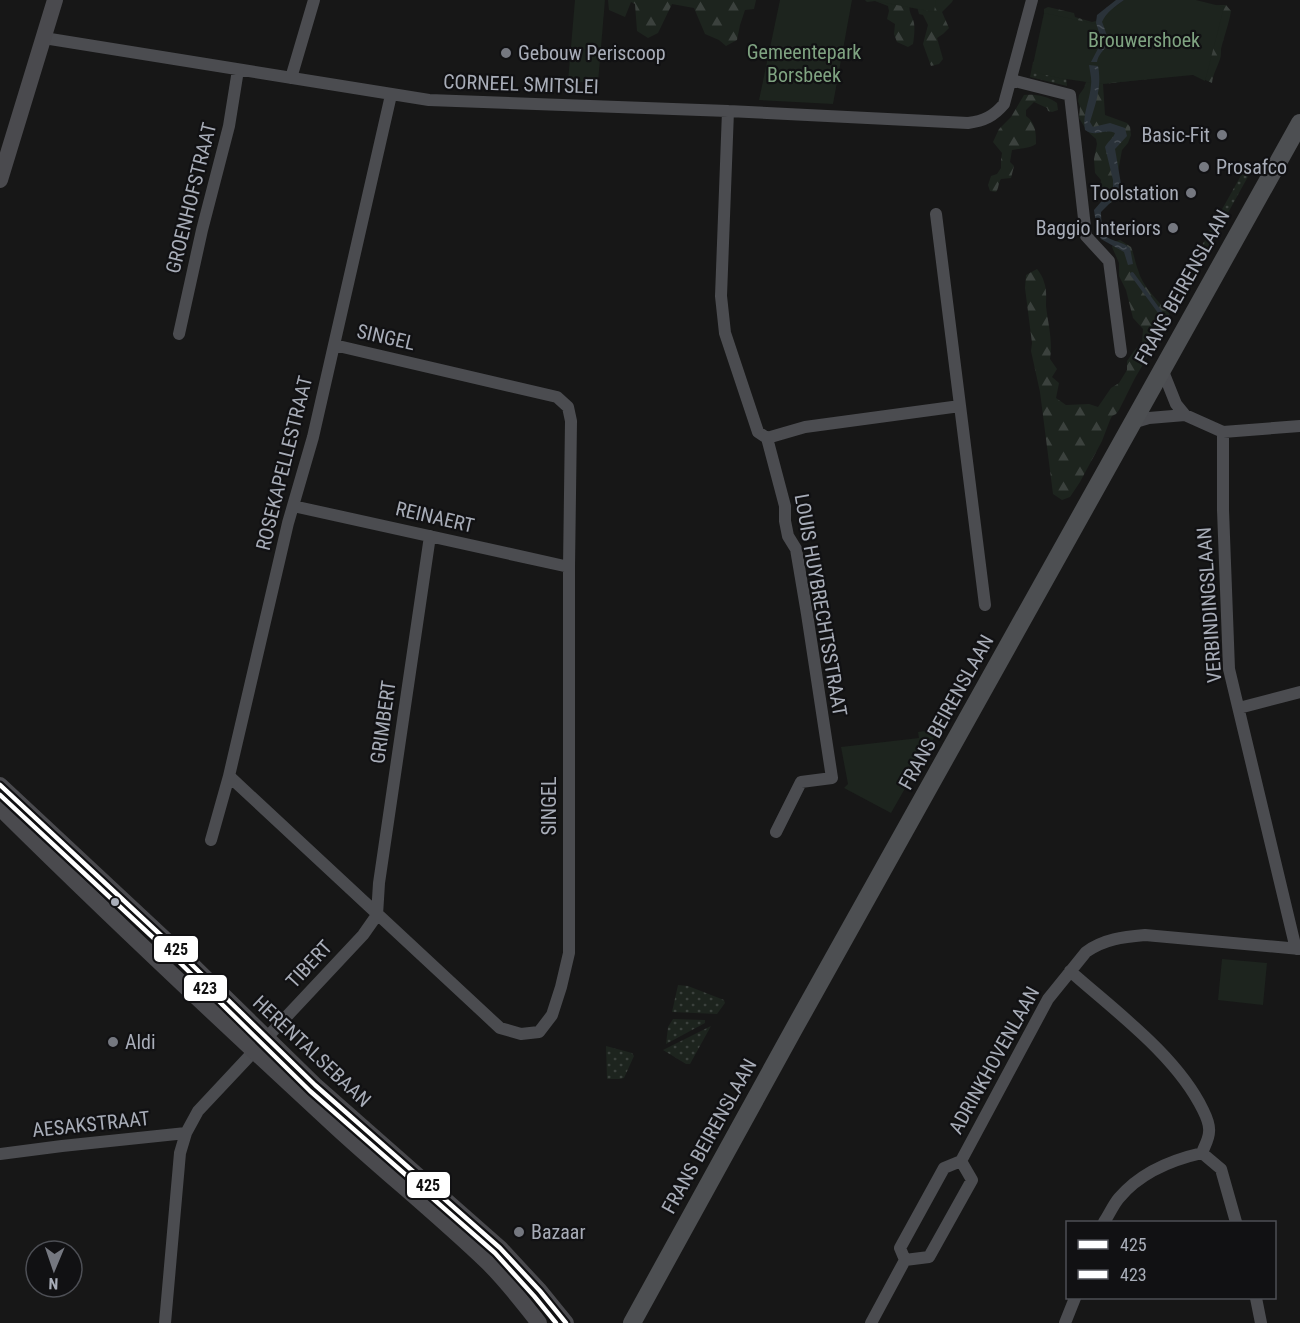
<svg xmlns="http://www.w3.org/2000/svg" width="1300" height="1323" font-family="'Roboto Condensed',sans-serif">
<defs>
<pattern id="grass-dots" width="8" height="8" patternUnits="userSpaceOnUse" patternTransform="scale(1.5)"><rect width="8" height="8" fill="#1d241e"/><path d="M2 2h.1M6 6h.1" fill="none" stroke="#3b413d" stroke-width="1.8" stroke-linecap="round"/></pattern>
<pattern id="forest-firs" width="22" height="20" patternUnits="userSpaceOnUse" patternTransform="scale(1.5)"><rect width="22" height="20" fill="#1d241e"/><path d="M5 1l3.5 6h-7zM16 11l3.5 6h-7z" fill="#3b413d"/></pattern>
<pattern id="water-ripples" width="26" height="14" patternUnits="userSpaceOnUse" patternTransform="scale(1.5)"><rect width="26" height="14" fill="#2a3239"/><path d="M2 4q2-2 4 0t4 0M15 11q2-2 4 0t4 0" fill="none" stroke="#464d54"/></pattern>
</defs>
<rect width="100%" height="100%" fill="#171717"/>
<path fill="url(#grass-dots)" d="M1033,62L1066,74L1067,86L1030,77Z
M1244,170L1250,173L1183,294L1177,290Z
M678,985L688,986L724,1000L725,1003L717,1014L672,1012Z
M673,1019L705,1020V1023L666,1044L668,1027Z
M711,1026L690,1064H686L663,1050Z
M606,1046L632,1053L634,1056L624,1078L620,1079H607Z"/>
<path fill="url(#forest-firs)" d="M608,0H756L754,9L745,10L740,25L737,40L726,46L719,40L705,34L694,8L672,4L658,33L648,38L637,31L635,4L631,2L625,17L609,10Z
M865,0H953L952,2L942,12L949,28L943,34L937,38L943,59L939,64L931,66L923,44L928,25L923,15L919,14L916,3L910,4C908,12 912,15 914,23C915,30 914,37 913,44L908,47L897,42L894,34L895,24L887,19L889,11L888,6L875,1L867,2Z
M1217,5H1226L1231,11C1229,24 1224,36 1221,49C1221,53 1221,56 1220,59C1217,68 1213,74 1212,83L1192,74L1103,84L1105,115L1127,123L1130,127L1131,135L1128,143L1122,150L1117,177L1118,188L1112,202L1106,205L1101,202C1102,194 1100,188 1101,180L1095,173L1094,159L1097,144L1096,139L1087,131L1079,118L1080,107L1078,101L1079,95L1084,88L1086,82L1044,19V9L1048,7L1074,13L1075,17L1092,22L1096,21L1099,15L1112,8L1210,10Z
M1024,95C1035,94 1048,96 1057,103L1058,110L1052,112L1048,111L1047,108L1034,102L1026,110V116C1036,123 1036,133 1036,144C1028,149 1021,148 1012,150L1010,162L1014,166L1011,178L1001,179C998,183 999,188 996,192L990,191L988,185L991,176L997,174L1001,168V160L1002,153L993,142L999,129L1011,117Z
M1120,240L1131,247C1134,254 1135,262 1138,270C1142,286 1158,301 1169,313L1170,319L1135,378L1119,410L1116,414L1112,416L1110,420L1102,441L1080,482L1070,497L1062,500L1053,494L1040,392L1031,351L1032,343L1025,288L1026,275L1037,269C1040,273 1043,277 1044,282C1047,290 1046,298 1046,306C1048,324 1053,341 1050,359L1057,369L1052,377L1059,383L1056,398L1066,405L1089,404L1098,407L1111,388L1119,383L1127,370V361L1134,351L1142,343L1143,329L1133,318L1126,290L1119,276V263L1112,247L1114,242Z"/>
<path fill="#1d241e" d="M575,0H605L598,83L568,81Z
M780,0H852L833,104L759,100Z
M870,0H936L934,12Z
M1124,0H1196L1224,7L1205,81L1193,75L1100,84L1059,78L1042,74L1032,69L1044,13L1096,24L1102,22C1106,12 1116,6 1124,0Z
M939,729L891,813L844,788L848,784L841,747L919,738L918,732Z
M1222,959L1267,963L1263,1005L1218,1000Z"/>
<path fill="url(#water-ripples)" d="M1116,0H1124C1116,6 1106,12 1102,22C1105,30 1110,40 1105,48C1101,53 1098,56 1097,62H1091L1102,41L1096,23L1097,15Z
M1089,65L1098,66C1102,86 1096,103 1090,122L1093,127L1110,123L1125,128L1127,136L1115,149L1121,184L1120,190L1118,195L1101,212C1101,219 1102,232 1107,237C1112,241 1123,242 1130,248L1133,264L1128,265L1124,252L1101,239L1097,231L1094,210L1113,188V180L1105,147C1108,141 1113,139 1115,133C1104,128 1096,138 1085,130C1082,114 1090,101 1091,85C1092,79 1090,72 1089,65Z"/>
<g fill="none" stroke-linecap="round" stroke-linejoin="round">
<path stroke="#2a3239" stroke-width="4" d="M1132,274L1165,319"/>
<path stroke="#4b4c50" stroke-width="12" d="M44,38L429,100L728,111L968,123C984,121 994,116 1004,104L1032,0
M291,78L314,0
M1011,80L1070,95L1086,236L1109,261L1121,352
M728,111L721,296L725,333L758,432L767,438L785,506V521L788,536L796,549L807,614L832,778L801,782L776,832
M936,214L985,605
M179,334L202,230L229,126L238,70
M1162,369L1176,404L1185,415
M1132,423L1149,418L1185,415L1223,432L1300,426
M1223,432V510L1229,669L1296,949
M767,438L805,427L960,406
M293,506L569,567
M1239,708L1300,692
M229,776L500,1028L521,1034L539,1032L552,1015L561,987L569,953V567L571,421L568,407L557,397L334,345
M211,840L229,776L288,523L313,437L391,95
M377,915L379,883L430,536
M1070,971C1115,1011 1177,1056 1203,1110C1206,1116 1210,1125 1209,1132C1209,1139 1204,1147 1202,1153L1221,1169L1236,1222
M0,1154L62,1146L186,1133
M1104,1222C1109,1215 1113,1205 1119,1198C1140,1173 1171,1160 1202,1153
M905,1260L929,1257L972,1180L961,1161
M1256,1298L1261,1323
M165,1323L180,1153L186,1133L198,1111L363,935L377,915
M871,1323L905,1260L900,1248L944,1168L961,1161L1048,999L1086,952C1104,939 1123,937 1145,935L1300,949
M1065,1323L1075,1298"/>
<path stroke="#4a4a4e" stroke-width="16" d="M0,180L55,0
M0,785L180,953L315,1085L500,1248L540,1291L566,1323
M0,808C110,917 223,1023 337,1128C386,1173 438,1215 486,1261C506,1280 522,1302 539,1323"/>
<path stroke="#4d4f52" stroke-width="18" d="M632,1323L795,1027L1300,123"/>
<g stroke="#111113" stroke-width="9">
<path id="bus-1" d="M0,785L180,953L315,1085L500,1248L540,1291L566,1323"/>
</g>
<g stroke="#111113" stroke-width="9">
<path id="bus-2" d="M0,795L175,958L310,1091L495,1253L534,1296L556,1323"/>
</g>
<use href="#bus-1" stroke="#fff" stroke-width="4.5"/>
<use href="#bus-2" stroke="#fff" stroke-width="4.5"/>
</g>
<g fill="#757880" stroke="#111113" stroke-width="2">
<circle cx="506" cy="53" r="6"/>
<circle cx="1222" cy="135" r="6"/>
<circle cx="1204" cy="167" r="6"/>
<circle cx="1191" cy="193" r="6"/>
<circle cx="1173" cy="228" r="6"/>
<circle cx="113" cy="1042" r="6"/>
<circle cx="519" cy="1232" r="6"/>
</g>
<circle fill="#a8adb8" stroke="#111113" stroke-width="2" cx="115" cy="902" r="5"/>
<g text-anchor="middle" stroke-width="4.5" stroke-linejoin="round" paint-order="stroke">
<g font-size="20" fill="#7fa381" stroke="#111113">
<text x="1144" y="47">Brouwershoek</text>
<text x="804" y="59">Gemeentepark<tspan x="804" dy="23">Borsbeek</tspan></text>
</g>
<g font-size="20" fill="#a8adb8" stroke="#111113" text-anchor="start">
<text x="518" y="60">Gebouw Periscoop</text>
<text x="1210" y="142" text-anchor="end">Basic-Fit</text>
<text x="1216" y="174">Prosafco</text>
<text x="1179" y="200" text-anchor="end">Toolstation</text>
<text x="1161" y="235" text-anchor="end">Baggio Interiors</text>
<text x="125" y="1049">Aldi</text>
<text x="531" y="1239">Bazaar</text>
</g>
<g font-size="20" fill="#a8adb8" stroke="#111113">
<text transform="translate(521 84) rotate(2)" y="7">CORNEEL SMITSLEI</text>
<text transform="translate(191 198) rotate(-76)" y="7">GROENHOFSTRAAT</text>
<text transform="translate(1182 287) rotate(-61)" y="7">FRANS BEIRENSLAAN</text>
<text transform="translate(386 337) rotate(13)" y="7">SINGEL</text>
<text transform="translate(284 463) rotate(-76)" y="7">ROSEKAPELLESTRAAT</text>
<text transform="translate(435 517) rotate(13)" y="7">REINAERT</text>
<text transform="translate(821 605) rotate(80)" y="7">LOUIS HUYBRECHTSSTRAAT</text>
<text transform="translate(1209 605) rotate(-94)" y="7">VERBINDINGSLAAN</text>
<text transform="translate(946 712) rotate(-61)" y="7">FRANS BEIRENSLAAN</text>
<text transform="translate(383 722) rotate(-82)" y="7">GRIMBERT</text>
<text transform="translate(549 806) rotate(-90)" y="7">SINGEL</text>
<text transform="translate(309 964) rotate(-47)" y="7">TIBERT</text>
<text transform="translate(312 1051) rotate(43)" y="7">HERENTALSEBAAN</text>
<text transform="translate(994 1060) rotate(-61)" y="7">ADRINKHOVENLAAN</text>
<text transform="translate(91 1124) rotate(-6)" y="7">AESAKSTRAAT</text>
<text transform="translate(709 1136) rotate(-61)" y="7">FRANS BEIRENSLAAN</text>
</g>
</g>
<g stroke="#111113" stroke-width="2">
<rect x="153" y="935" width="46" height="28" rx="6" fill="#fff"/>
<rect x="183" y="974" width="45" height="28" rx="6" fill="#fff"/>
<rect x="406" y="1171" width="45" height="28" rx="6" fill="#fff"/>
</g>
<g font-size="16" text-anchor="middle" font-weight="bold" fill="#111">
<text x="176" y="955">425</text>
<text x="205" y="994">423</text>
<text x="428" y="1191">425</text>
</g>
<rect x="1066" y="1221" width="210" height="78" fill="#111113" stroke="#4d4f55" stroke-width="1.5"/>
<rect x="1078" y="1240" width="30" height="9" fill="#ffffff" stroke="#4d4f55" stroke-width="1.5"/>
<text x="1120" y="1251" font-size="18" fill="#a8adb8">425</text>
<rect x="1078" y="1270" width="30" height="9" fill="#ffffff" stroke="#4d4f55" stroke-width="1.5"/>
<text x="1120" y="1281" font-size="18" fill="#a8adb8">423</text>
<g transform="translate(54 1269) rotate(182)"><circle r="28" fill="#111113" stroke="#4d4f55" stroke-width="1.5"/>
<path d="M0-4.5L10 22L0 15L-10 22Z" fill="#757880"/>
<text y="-9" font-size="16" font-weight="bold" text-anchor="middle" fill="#a8adb8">N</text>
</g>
</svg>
